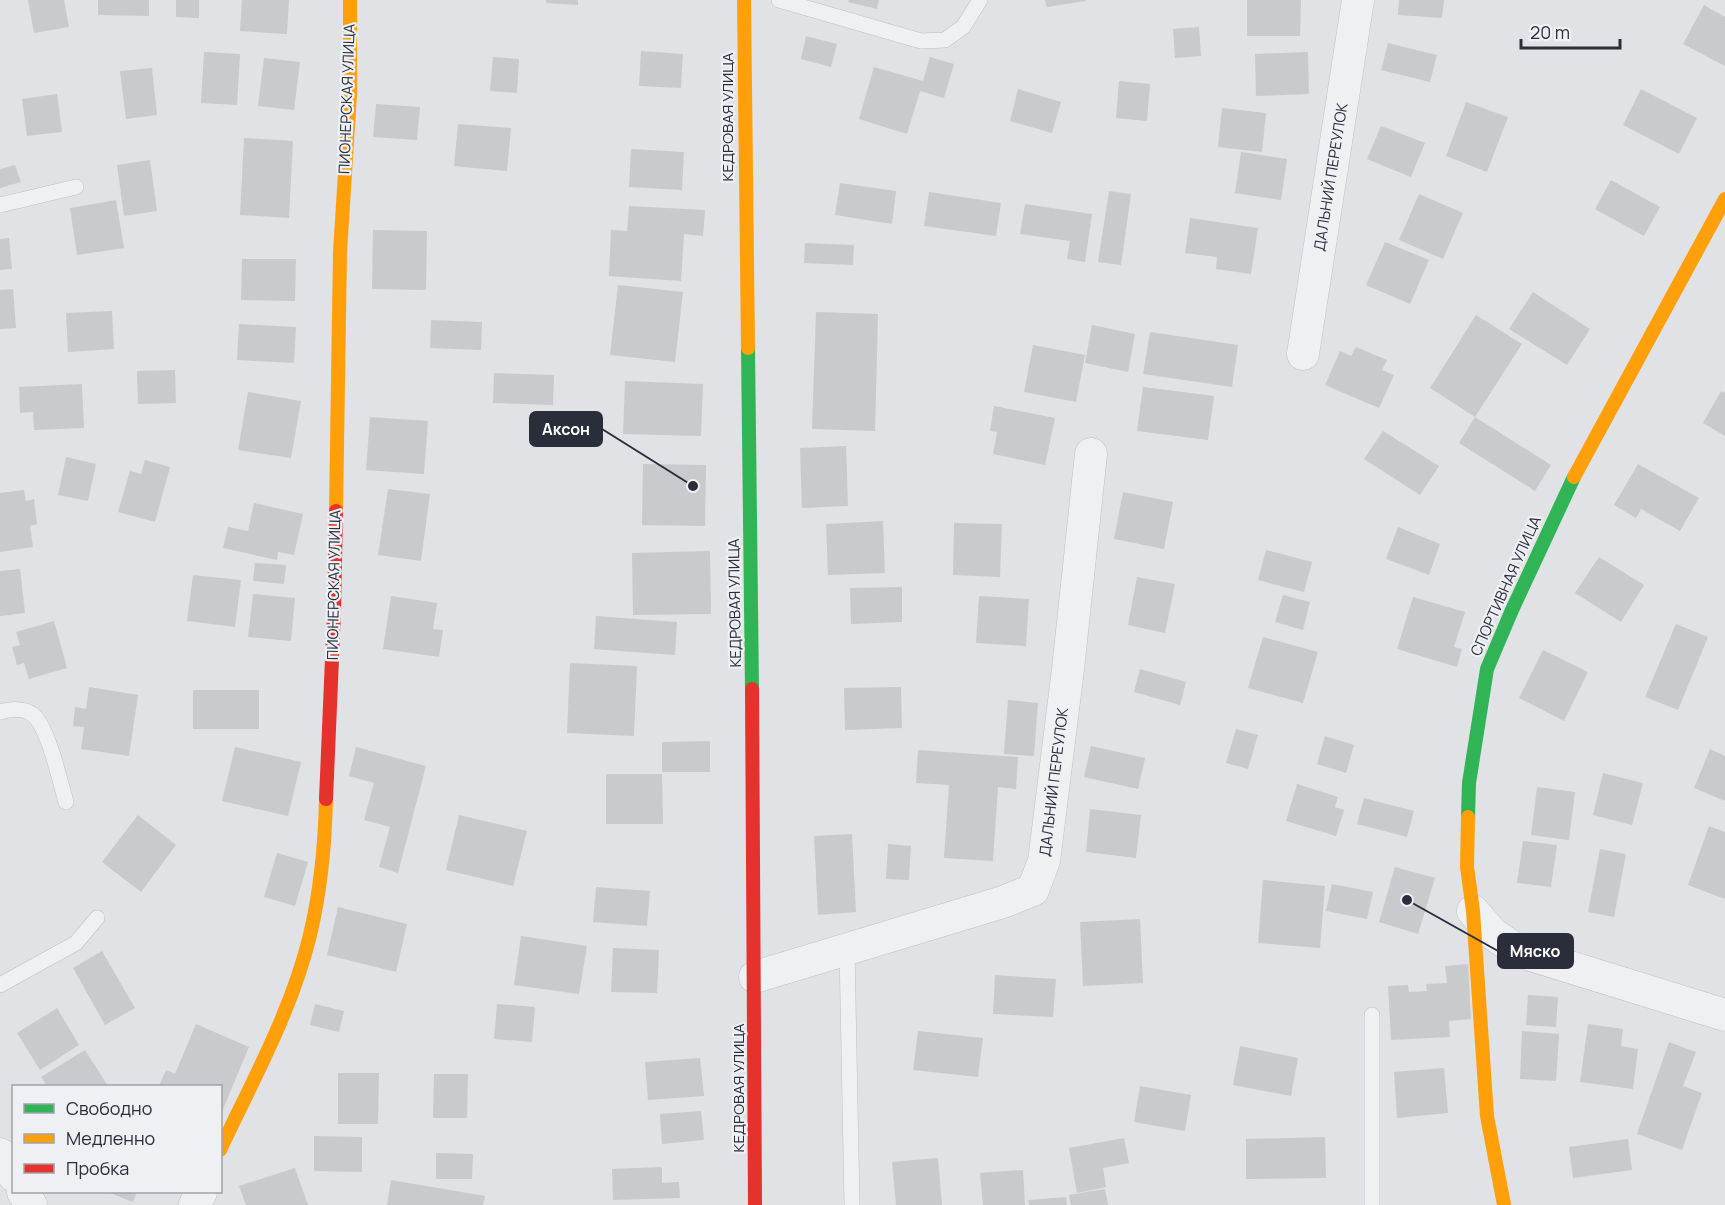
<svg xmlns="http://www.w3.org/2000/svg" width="1725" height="1205" font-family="Manrope,sans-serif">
<rect width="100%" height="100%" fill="#e0e2e5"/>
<path fill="#c9cacd" d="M28,0H64L69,27L34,33Z
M98,0H149V16L98,15Z
M176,0H199V18L176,17Z
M242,0H289L287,34L240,31Z
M546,0H578V5L546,3Z
M849,0H879L877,9L848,2Z
M1045,0H1085V1L1047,7Z
M1247,0H1301L1300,36H1247Z
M1399,0H1444L1442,18L1398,15Z
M1704,5L1725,17V66L1683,44Z
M1199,27L1201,56L1175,58L1173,29Z
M806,36L837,44L831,67L801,59Z
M1388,43L1437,55L1430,82L1381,70Z
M641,51L683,54L681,88L639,86Z
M204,52L240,54L237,105L201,103Z
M1308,52L1309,94L1256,96L1255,54Z
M493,57L519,59L517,93L490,91Z
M930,57L954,64L944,98L920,91L907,134L859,119L874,67L923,81Z
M264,58L300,62L294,110L258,106Z
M152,68L157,115L126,119L120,71Z
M1119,81L1150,84L1147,121L1116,118Z
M1018,89L1061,102L1052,133L1010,121Z
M1641,89L1697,118L1679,154L1623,125Z
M57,94L62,132L27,136L22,99Z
M1466,102L1508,117L1487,172L1446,156Z
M376,104L420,107L417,140L373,137Z
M1222,108L1266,113L1262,152L1218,147Z
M458,124L511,128L507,171L454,166Z
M1381,126L1425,143L1411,177L1367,159Z
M244,138L293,141L289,218L240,215Z
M631,149L684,152L682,190L629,187Z
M1241,152L1287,159L1281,200L1235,193Z
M150,160L157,211L124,216L117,165Z
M15,165L21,182L0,188V169Z
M1611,180L1660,207L1644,236L1595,209Z
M840,183L896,191L892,224L835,215Z
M1109,191L1131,194L1121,265L1098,262Z
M929,192L1001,203L996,236L924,226Z
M1419,194L1463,213L1443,259L1399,240Z
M116,200L124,248L77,255L70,208Z
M1025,204L1092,214L1085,262L1067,259L1070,241L1020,234Z
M629,206L705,210L703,236L684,234L681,281L609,276L611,230L627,231Z
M1190,218L1258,228L1251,274L1216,269L1217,257L1185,253Z
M373,230L427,231L426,290L372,289Z
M9,238L12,269L0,270V239Z
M1385,242L1429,260L1410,304L1366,285Z
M805,243L854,245L853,265L804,263Z
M242,259H296L295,301L241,300Z
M618,285L683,292L675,362L610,355Z
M13,289L16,328L0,329V290Z
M1533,292L1590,329L1567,365L1509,329Z
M112,311L114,349L68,352L66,313Z
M816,312L878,314L875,431L812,429Z
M1476,315L1522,344L1475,417L1430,388Z
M431,320L482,322L481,350L430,348Z
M239,324L296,327L294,363L237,360Z
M1092,325L1135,334L1128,372L1085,363Z
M1150,332L1238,345L1232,387L1143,374Z
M1033,345L1085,355L1076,402L1024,392Z
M1356,347L1387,360L1382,370L1394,375L1379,408L1325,385L1340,351L1351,356Z
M175,370L176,403L138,404L137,371Z
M494,373L554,375L553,405L493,403Z
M625,381L703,384L701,436L623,434Z
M82,384L84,428L34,430L33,412L20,413L19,387Z
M1143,387L1214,396L1208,440L1137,431Z
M1721,391L1725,393V436L1703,423Z
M248,392L301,401L291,458L238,450Z
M994,406L1055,418L1045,465L993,454L997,432L990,431Z
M370,417L428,421L424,474L366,470Z
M1475,417L1551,465L1535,491L1459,443Z
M1383,431L1439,466L1420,495L1364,459Z
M846,446L848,506L802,508L800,448Z
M66,457L96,464L88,501L58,495Z
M145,460L170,467L155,522L118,512L130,471L141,474Z
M643,464L706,465L705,526L642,525Z
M1638,464L1699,498L1680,531L1641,509L1636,518L1614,505Z
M388,489L430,494L421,561L378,555Z
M24,490L26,501L34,499L37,524L30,526L33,547L0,552V493Z
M1123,492L1173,502L1164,549L1114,539Z
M254,503L303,514L294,555L278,552L277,560L223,548L228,527L248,531Z
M883,521L885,573L828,575L826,524Z
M954,523L1002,524L1000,577L953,575Z
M1398,527L1440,544L1429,575L1386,559Z
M1266,550L1312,562L1304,592L1258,580Z
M710,551L711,614L633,615L632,553Z
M1599,557L1644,585L1621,622L1575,593Z
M255,563L286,565L284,584L253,581Z
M20,569L25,613L0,616V571Z
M193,575L241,580L235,627L187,621Z
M1137,577L1175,584L1165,633L1128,625Z
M902,587V622L851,624L850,588Z
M253,594L295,598L291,641L248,637Z
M1283,595L1310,602L1303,630L1275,622Z
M391,596L437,603L433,629L443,630L439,657L383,649Z
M979,596L1029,599L1026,646L976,643Z
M1413,597L1465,612L1454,647L1462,649L1457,667L1397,649Z
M596,616L677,622L675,655L594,649Z
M54,621L67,668L29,679L24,663L17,665L12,647L20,645L16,632Z
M1676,624L1708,637L1678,710L1645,697Z
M1263,637L1318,652L1303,703L1248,688Z
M1543,650L1588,672L1564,721L1519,698Z
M570,663L637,666L634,736L567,733Z
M1140,669L1186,682L1180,705L1134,692Z
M89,687L138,695L129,756L81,749L84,727L73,726L75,707L86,709Z
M901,687L902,728L845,730L844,688Z
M193,690H259V729H193Z
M1008,700L1038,703L1034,756L1004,754Z
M1236,729L1258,735L1248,769L1226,763Z
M1325,736L1354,745L1346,773L1317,764Z
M710,741V772H662V742Z
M1091,746L1145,758L1138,789L1084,777Z
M235,747L301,762L288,816L222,801Z
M356,747L426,766L398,873L379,867L390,827L364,820L374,783L349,776Z
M1710,749L1725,756V801L1694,788Z
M918,750L1018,757L1016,789L998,787L993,861L944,858L949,785L916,783Z
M1603,773L1643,783L1632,825L1593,815Z
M606,774H662L663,824H606Z
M1297,784L1338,797L1335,807L1344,810L1336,836L1286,821Z
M1537,787L1575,792L1569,840L1531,835Z
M1364,798L1414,811L1407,837L1357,824Z
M1090,809L1141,815L1136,858L1086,852Z
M138,815L176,845L141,892L102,862Z
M459,815L527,831L513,886L446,870Z
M1709,826L1725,832V899L1688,885Z
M852,834L856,912L818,915L814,836Z
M1523,841L1557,845L1551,887L1517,883Z
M888,844L911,846L909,880L886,879Z
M1600,849L1626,854L1614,917L1588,912Z
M277,853L308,862L295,906L264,897Z
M1395,867L1435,878L1418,934L1379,922Z
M1263,880L1325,886L1320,948L1258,943Z
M1332,884L1373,892L1367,919L1326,911Z
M596,887L650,891L647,926L593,922Z
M338,907L407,924L396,972L327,955Z
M1140,919L1143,983L1083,986L1080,922Z
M521,936L587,946L579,994L514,985Z
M613,948L659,950L657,993L611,992Z
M102,951L135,1008L105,1025L73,968Z
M1468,964L1471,1019L1449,1021L1450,1037L1391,1040L1388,986L1408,985L1409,992L1427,991L1426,984L1447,983L1445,966Z
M995,975L1056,979L1053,1017L993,1014Z
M1528,995L1558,997L1556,1027L1526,1025Z
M315,1004L344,1011L339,1032L310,1025Z
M497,1004L535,1007L532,1042L494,1039Z
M57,1008L79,1045L40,1070L17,1033Z
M196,1024L249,1047L221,1114L220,1086H159L166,1070L175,1074Z
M1588,1024L1623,1029L1621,1046L1638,1049L1633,1089L1580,1082Z
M918,1031L983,1038L978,1077L913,1070Z
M1522,1031L1559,1034L1556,1081L1520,1079Z
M1669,1042L1696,1052L1683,1086L1702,1093L1682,1150L1637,1134Z
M1240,1046L1298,1058L1291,1096L1233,1085Z
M85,1050L108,1086H47L41,1077Z
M700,1058L704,1096L648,1100L645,1062Z
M1444,1068L1448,1113L1397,1118L1394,1072Z
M338,1073H379L378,1124H338Z
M434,1074H468L467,1118H433Z
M1140,1086L1191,1095L1185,1131L1134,1122Z
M701,1111L704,1140L662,1144L660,1114Z
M314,1136L362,1137V1172L314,1171Z
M1325,1137L1326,1178L1246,1179V1139Z
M1124,1138L1129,1163L1103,1168L1106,1187L1077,1193L1069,1148Z
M1628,1139L1632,1170L1573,1178L1569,1147Z
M436,1153L473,1154L472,1179H436Z
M938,1158L942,1205H896L892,1162Z
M662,1167V1183L679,1182L680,1198L613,1200L612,1169Z
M295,1168L308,1205H246L239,1186Z
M1023,1170L1025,1205H983L980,1173Z
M391,1180L485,1196L483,1205H387Z
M1105,1189L1108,1205H1071L1069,1195Z
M107,1192H137L133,1202Z
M1066,1197L1067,1205H1029L1028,1200Z"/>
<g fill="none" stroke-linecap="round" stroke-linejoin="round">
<g stroke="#bec0c3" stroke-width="16">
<path id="lane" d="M779,0L921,41L945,40L963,27L980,0
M0,205L76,187
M0,712C10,709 24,708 32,714C48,725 60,782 66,802
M847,949L852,1205
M0,985L76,943L97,918
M1372,1205V1015"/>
</g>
<g stroke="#bec0c3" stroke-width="33">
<path id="street" d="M1303,354L1358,0
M1473,911L1493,934L1518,951L1725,1015
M755,977L1003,902L1033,890L1044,861L1068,669L1091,454
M0,1154L14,1176
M23,1192L31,1205
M195,1205L201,1192"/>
</g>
<use href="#lane" stroke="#eff0f2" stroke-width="15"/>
<use href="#street" stroke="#eff0f2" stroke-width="32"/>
<path stroke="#30b455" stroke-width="14" d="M748,348L752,689
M1468,817L1469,783L1487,669L1512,610L1574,477"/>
<path stroke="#ff9f0a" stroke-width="14" d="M744,0L748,348
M1574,477L1725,199
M336,511L340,252L350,94V0
M1468,817L1467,867L1473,911L1487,1116L1504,1205
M220,1150C253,1080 292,1010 310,935C321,889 325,845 326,799"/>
<path stroke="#e5322d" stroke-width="14" d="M752,689L755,1205
M326,799L334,612L336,511"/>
</g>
<g text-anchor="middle" stroke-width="4.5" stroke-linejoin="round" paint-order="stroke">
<g font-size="15" fill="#2a2e3b" stroke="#eef0f4">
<text transform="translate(347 99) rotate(-88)" y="5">ПИОНЕРСКАЯ УЛИЦА</text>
<text transform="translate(728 117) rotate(-90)" y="5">КЕДРОВАЯ УЛИЦА</text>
<text transform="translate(1331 177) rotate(-81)" y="5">ДАЛЬНИЙ ПЕРЕУЛОК</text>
<text transform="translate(334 585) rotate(-89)" y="5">ПИОНЕРСКАЯ УЛИЦА</text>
<text transform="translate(1506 586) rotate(-66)" y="5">СПОРТИВНАЯ УЛИЦА</text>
<text transform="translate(735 603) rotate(-91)" y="5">КЕДРОВАЯ УЛИЦА</text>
<text transform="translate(1054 782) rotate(-83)" y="5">ДАЛЬНИЙ ПЕРЕУЛОК</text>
<text transform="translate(739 1088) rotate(-90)" y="5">КЕДРОВАЯ УЛИЦА</text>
</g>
</g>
<path fill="none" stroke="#2a2e3b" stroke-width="2" d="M693 486L602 429M1407 900L1498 951"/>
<g fill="#2a2e3b" stroke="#eef0f4" stroke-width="2">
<circle cx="693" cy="486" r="6"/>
<circle cx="1407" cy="900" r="6"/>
</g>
<g fill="#2a2e3b" stroke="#2a2e3b" stroke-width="2">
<rect x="530" y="412" width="72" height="34" rx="6"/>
<rect x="1498" y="934" width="75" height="34" rx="6"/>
</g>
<g font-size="16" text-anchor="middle" font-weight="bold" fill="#fff">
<text x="566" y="435">Аксон</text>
<text x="1535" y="957">Мяско</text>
</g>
<rect x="12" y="1085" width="210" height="108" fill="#eef0f4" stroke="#a0a2aa" stroke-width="1.5"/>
<rect x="24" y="1104" width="30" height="9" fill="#30b455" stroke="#a0a2aa" stroke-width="1.5"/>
<text x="66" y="1115" font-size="18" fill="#2a2e3b">Свободно</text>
<rect x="24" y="1134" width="30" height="9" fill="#ff9f0a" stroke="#a0a2aa" stroke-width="1.5"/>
<text x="66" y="1145" font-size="18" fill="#2a2e3b">Медленно</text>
<rect x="24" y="1164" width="30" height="9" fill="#e5322d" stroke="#a0a2aa" stroke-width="1.5"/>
<text x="66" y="1175" font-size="18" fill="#2a2e3b">Пробка</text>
<path d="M1521 39v9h99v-9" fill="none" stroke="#2a2e3b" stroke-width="3"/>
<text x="1530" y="39" font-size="18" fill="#2a2e3b" stroke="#eef0f4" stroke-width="4.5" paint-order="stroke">20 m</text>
</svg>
